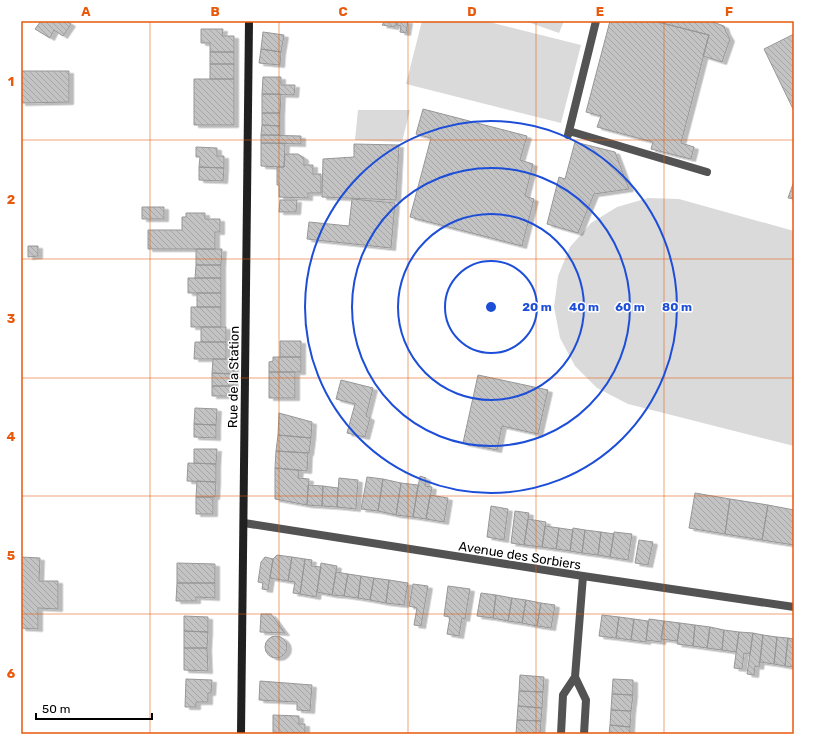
<svg xmlns="http://www.w3.org/2000/svg" width="815" height="755" font-family="Rubik,sans-serif">
<defs>
<pattern id="building-back-hatch" width="6" height="6" patternUnits="userSpaceOnUse"><rect width="6" height="6" fill="#c3c3c3"/><path d="M-1 5l2 2M0 0l6 6M5-1l2 2" fill="none" stroke="#a6a6a6"/></pattern>
<filter id="shadow"><feDropShadow dx="4.5" dy="2.5" stdDeviation="0" flood-color="#0004"/></filter>
</defs>
<rect width="100%" height="100%" fill="#fff"/>
<path fill="#dadada" d="M422,21H485L581,45L561,123L406,84Z
M525,21H564L559,33Z
M358,110H410L402,142L355,140Z
M648,198L679,199L794,231V446L628,404L597,388L575,366L560,338L554,307L558,276L570,247L591,223L617,207Z"/>
<path fill="url(#building-back-hatch)" stroke="#979797" filter="url(#shadow)" d="M41,21H66L71,24L63,36L54,30L50,38L35,29Z
M385,21H397V25H395L394,27L382,25Z
M397,21H408L406,33L400,32L401,26L397,25Z
M610,21H654L709,35L681,143L694,147L691,159L651,149L653,142L597,127L601,116L586,112Z
M654,21H710L724,26L726,32L730,39L722,62L703,56L709,35Z
M201,29H223L222,36H234V52H210V43H201Z
M263,32L284,35L281,52L261,49Z
M794,34V111L764,49Z
M261,49L281,52L280,65L259,63Z
M210,52H234V64H210Z
M210,64H234V79H210Z
M21,71H69V102L21,103Z
M263,77H281V85H295L294,95L262,94Z
M194,79H234V125H194Z
M262,94H281L280,113H262Z
M423,109L527,136L520,160L533,164L525,196L534,199L522,246L410,217L431,138L416,134Z
M262,113H280V126L262,125Z
M262,125L280,126V135H261Z
M261,135L301,136V144L261,143Z
M575,142L615,152L629,189L594,194L578,233L547,224L559,177L565,179Z
M261,143H285L284,167L261,166Z
M354,144L399,145L396,200L322,197L323,159L354,157Z
M196,147L217,148V156H224V168L199,167L200,157H196Z
M285,154H298L304,158V165H313V174H321V193H308V198L279,197V185H277V167H284Z
M199,167L224,168L223,181L199,180Z
M794,181V199L788,198Z
M352,199L395,203L391,248L307,239L309,222L349,226Z
M280,200H297L296,212H279Z
M142,207H164V219H142Z
M186,213H205V219H220V232H215V249H148V230H182V217H186Z
M28,246H38V256L28,257Z
M196,249H222L221,265H196Z
M196,265H221V278H195Z
M188,278H221V293H188Z
M197,293H221V307H197Z
M191,307H221V327H191Z
M201,327H226V342H201Z
M280,341H301V357H280Z
M195,342H226V359H194Z
M273,357H301V372H269V362L273,361Z
M213,359H234V374L212,373Z
M269,372H295V398H269Z
M212,373L234,374L233,386H212Z
M478,375L548,390L538,434L502,426L497,450L463,443Z
M341,380L373,388L366,416L370,418L365,437L347,433L355,404L336,399Z
M212,386H233V396H212Z
M195,408L217,409L216,425L194,424Z
M279,413L312,422L311,438L278,435Z
M194,424L216,425V438L194,437Z
M278,435L311,438L309,453L276,451Z
M194,449H217L216,464L194,463Z
M276,451L308,453L307,471L275,468Z
M188,463L216,464V482L187,481Z
M275,468L299,470L298,478L309,479L307,505L275,499Z
M420,476L426,478L425,486L432,487L426,519L413,517Z
M367,477L383,479L378,511L361,509Z
M339,478L358,480L356,509L337,507Z
M383,479L401,483L396,515L378,511Z
M197,481L216,482L215,497H196Z
M401,483L418,485L413,517L396,515Z
M308,485L323,486L322,506L307,505Z
M323,486L338,488L337,507L322,506Z
M695,493L730,499L725,534L689,528Z
M430,495L448,498L444,522L426,519Z
M196,497H213V514H196Z
M730,499L768,505L762,540L725,534Z
M768,505L794,510V545L762,540Z
M491,506L508,509L504,540L487,537Z
M515,511L529,513L524,545L511,543Z
M528,519L546,522L542,547L524,545Z
M545,526L559,528L556,549L542,547Z
M559,528L573,530L570,551L556,549Z
M573,528L585,530L582,553L570,551Z
M585,530L601,532L598,555L582,553Z
M601,532L614,534L610,557L598,555Z
M614,532L632,534L628,560L610,557Z
M639,540L653,542L648,565L635,563Z
M277,555L292,557L288,581L270,578L273,559Z
M21,557L40,558L39,581H58V609L38,608V629L21,628Z
M265,557L273,559L268,590L262,589L263,583L258,582L261,562Z
M292,557L305,559L300,594L293,593L295,582L288,581Z
M305,559L312,560L311,566L321,567L316,597L300,594Z
M177,563L215,564V583H177Z
M321,563L337,566L332,595L317,592Z
M336,572L348,574L344,596L332,595Z
M348,574L361,576L358,598L344,596Z
M361,576L374,578L370,600L358,598Z
M374,578L389,580L386,603L370,600Z
M389,580L408,583L404,605L386,603Z
M177,583H215V598L196,597V601H176Z
M413,584L428,586L421,626L414,625L417,608L409,606Z
M448,586L470,589L465,619L462,618L459,636L447,634L450,617L444,616Z
M481,593L496,595L493,618L477,616Z
M496,595L512,598L508,621L493,618Z
M512,598L526,600L522,623L508,621Z
M526,600L541,603L537,626L522,623Z
M541,603L555,605L551,628L537,626Z
M261,614H271L285,633L260,632Z
M602,615L619,617L616,638L599,636Z
M184,616L208,617V632L184,631Z
M619,617L634,619L631,640L616,638Z
M634,619L648,621L646,642L631,640Z
M649,619L664,621L661,642L646,640Z
M664,621L680,623L677,641L661,639Z
M680,623L695,625L693,646L677,644Z
M695,625L710,627L707,648L693,646Z
M710,627L724,630L722,650L707,648Z
M724,630L739,632L736,652L722,650Z
M184,631L208,632L207,648H184Z
M739,632L753,633L750,654L744,653L742,669L734,668Z
M753,633L763,635L759,667L755,666L754,675L747,674Z
M763,635L777,637L774,664L760,662Z
M265 647a11 11 0 1 1 22 0a11 11 0 1 1-22 0Z
M777,637L788,638L785,666L774,664Z
M788,638L794,639V667L785,666Z
M184,648H207L208,671L184,670Z
M520,675L544,677L543,692L519,691Z
M186,679L212,680L211,693H208V702H196V707H185Z
M613,679L633,680V695L612,694Z
M260,681L312,685L310,711L297,710V702L259,700Z
M519,691L543,692L542,708L518,706Z
M612,694L633,695L631,711L611,710Z
M518,706L542,708L541,721L517,720Z
M611,710L631,711L630,727L610,725Z
M273,715L299,716V724H305V733H273Z
M517,720L541,721L540,734H516Z
M610,725L630,727V734H609Z
M273,733H303V734H273Z"/>
<g fill="none" stroke-linecap="round" stroke-linejoin="round">
<path stroke="#535353" stroke-width="8" d="M569,131L707,172
M568,135L596,21"/>
<path stroke="#535353" stroke-width="8" d="M244,523L583,576L794,607
M583,576L575,677L586,700L584,734
M561,734L563,695L575,677"/>
<path stroke="#202020" stroke-width="8" d="M241,734L249,21"/>
</g>
<path fill="none" stroke="#e8590c" stroke-width="1" stroke-opacity="0.55" d="M150,21V734M279,21V734M408,21V734M536,21V734M664,21V734M21,140H794M21,259H794M21,378H794M21,496H794M21,614H794"/>
<g fill="none" stroke="#1d4ed8" stroke-width="2">
<circle cx="491" cy="307" r="46"/>
<circle cx="491" cy="307" r="93"/>
<circle cx="491" cy="307" r="139"/>
<circle cx="491" cy="307" r="186"/>
</g>
<g text-anchor="middle" stroke-width="3" stroke-linejoin="round" paint-order="stroke">
<g font-size="13" fill="#000" stroke="#fff">
<text transform="translate(233 377) rotate(-89)" y="5">Rue de la Station</text>
<text transform="translate(520 555) rotate(9)" y="5">Avenue des Sorbiers</text>
</g>
</g>
<circle cx="491" cy="307" r="6" fill="#1d4ed8" stroke="#fff" stroke-width="2"/>
<g font-size="12" text-anchor="middle" font-weight="bold" fill="#1d4ed8" stroke="#fff" stroke-width="3" stroke-linejoin="round" paint-order="stroke">
<text x="537" y="311">20 m</text>
<text x="584" y="311">40 m</text>
<text x="630" y="311">60 m</text>
<text x="677" y="311">80 m</text>
</g>
<rect width="815" height="755" fill="none" stroke="#ffffff" stroke-width="44"/>
<path d="M36 713v6h116v-6" fill="none" stroke="#000000" stroke-width="2"/>
<text x="42" y="713" font-size="12" fill="#000000" stroke="#ffffff" stroke-width="3" paint-order="stroke">50 m</text>
<rect x="22" y="22" width="771" height="711" fill="none" stroke="#e8590c" stroke-width="1.5"/>
<g font-size="13" text-anchor="middle" font-weight="bold" fill="#e8590c">
<text x="86" y="16">A</text>
<text x="215" y="16">B</text>
<text x="343" y="16">C</text>
<text x="472" y="16">D</text>
<text x="600" y="16">E</text>
<text x="729" y="16">F</text>
<text x="11" y="86">1</text>
<text x="11" y="204">2</text>
<text x="11" y="323">3</text>
<text x="11" y="441">4</text>
<text x="11" y="560">5</text>
<text x="11" y="678">6</text>
</g>
</svg>
